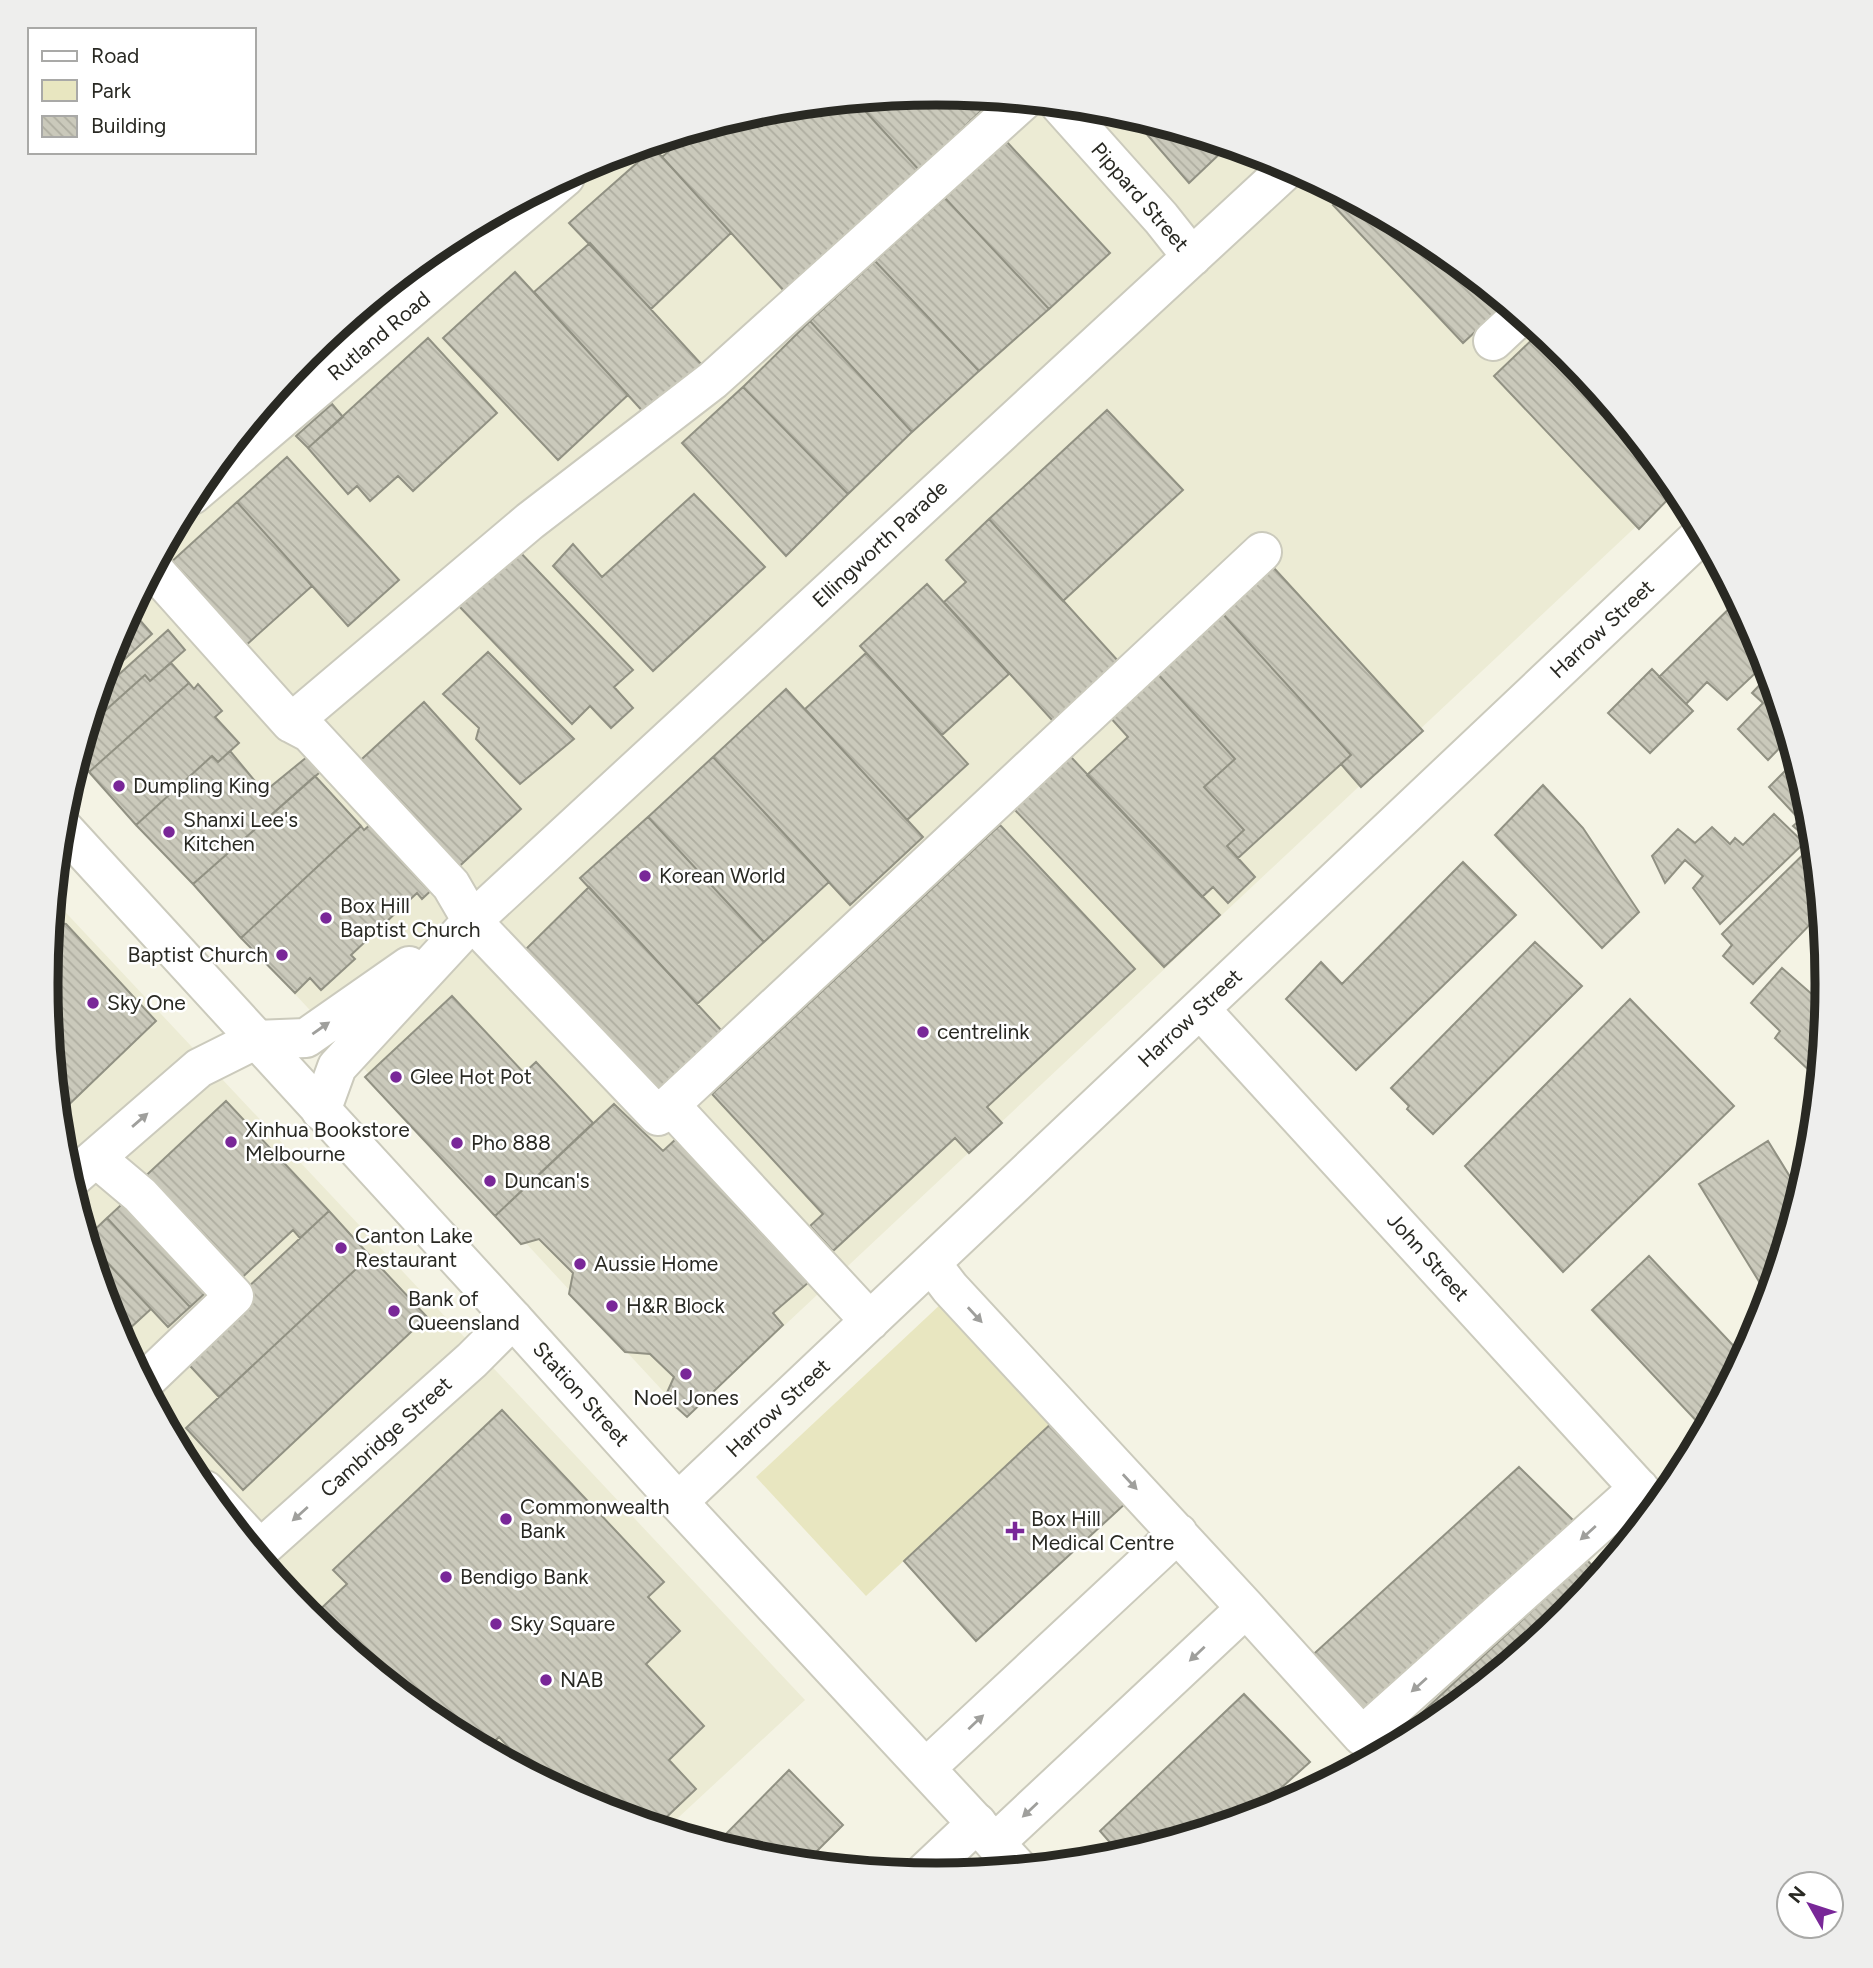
<svg xmlns="http://www.w3.org/2000/svg" width="1873" height="1968" font-family="Figtree,sans-serif">
<defs>
<pattern id="building-back-hatch" width="6" height="6" patternUnits="userSpaceOnUse" patternTransform="scale(1.75)"><rect width="6" height="6" fill="#cac9bb"/><path d="M-1 5l2 2M0 0l6 6M5-1l2 2" fill="none" stroke="#aeada0"/></pattern>
</defs>
<rect width="100%" height="100%" fill="#f4f3e4"/>
<path fill="#ecebd4" d="M939,93L1111,110L1278,161L1432,243L1567,354L1677,488L687,1417L193,884L79,756L113,643L196,489L307,354L442,243L596,161L763,110Z
M54,900L805,1700L666,1829L595,1807L441,1725L306,1614L195,1479L113,1325L63,1157L46,984Z"/>
<path fill="#e8e6c0" d="M943,1302L1054,1421L866,1596L756,1477Z"/>
<path fill="url(#building-back-hatch)" stroke="#919183" stroke-width="2" d="M937,93L976,97L985,107L919,170L856,101Z
M856,101L919,170L785,292L662,157L691,132L763,110Z
M1131,116L1228,146L1189,183Z
M1006,141L1110,253L1049,309L945,198Z
M654,148L731,233L651,309L569,223Z
M1343,196L1432,243L1505,304L1463,343L1333,205Z
M945,198L1049,309L979,371L875,261Z
M590,243L702,365L647,416L534,292Z
M875,261L979,371L912,432L810,321Z
M515,272L628,395L558,460L443,338Z
M810,321L912,432L848,494L743,387Z
M1540,332L1567,354L1678,489L1639,529L1494,376Z
M428,338L497,413L413,491L398,476L370,501L357,486L348,494L308,448Z
M743,387L848,494L786,556L682,443Z
M332,404L343,417L308,448L296,436Z
M1107,410L1183,490L1063,601L989,519Z
M287,457L399,580L348,626L237,502Z
M694,494L765,567L653,671L553,566L573,544L602,577Z
M237,502L312,586L244,647L169,564Z
M989,519L1119,662L1053,721L944,602L966,582L946,560Z
M516,548L633,670L614,687L633,708L611,728L590,706L572,724L456,603Z
M1273,567L1423,731L1361,787L1341,764L1351,755L1221,612Z
M927,584L1009,674L942,735L860,646Z
M1737,601L1760,643L1766,663L1727,700L1707,682L1686,704L1659,677Z
M131,610L152,634L102,680L113,643Z
M1221,612L1351,755L1238,858L1227,846L1244,830L1204,787L1235,759L1156,672Z
M168,630L185,650L150,681L145,675L88,726L102,680L111,672L116,677Z
M488,652L574,739L520,784L476,739L479,728L443,694Z
M866,653L968,764L907,820L805,709Z
M171,663L189,683L89,772L78,759L88,726L145,675L150,681Z
M1652,669L1693,711L1650,753L1608,713Z
M1156,672L1235,759L1204,787L1244,830L1227,846L1255,877L1228,903L1213,887L1202,897L1087,775L1128,737L1108,715Z
M1769,675L1789,738L1768,760L1738,729L1763,703L1752,693Z
M189,683L194,689L198,684L222,711L215,717L239,743L218,762L212,756L136,825L89,772Z
M786,689L923,837L850,905L713,757Z
M424,702L521,809L451,874L352,768Z
M230,751L264,792L313,752L327,766L193,884L136,825L212,756L218,762Z
M1070,756L1220,915L1164,967L1014,809Z
M713,757L829,882L764,942L648,817Z
M1795,761L1810,811L1813,838L1810,841L1793,826L1800,820L1769,787Z
M315,776L361,826L241,938L193,884Z
M1543,785L1583,828L1639,912L1602,948L1495,835Z
M1774,814L1804,843L1720,924L1693,888L1703,876L1685,860L1665,883L1652,856L1678,829L1695,843L1712,827L1730,844L1735,838L1743,845Z
M648,817L764,942L697,1004L580,878Z
M378,818L438,884L422,899L417,893L351,955L355,959L321,990L310,978L295,993L241,938L361,826L364,830Z
M1000,825L1135,969L987,1107L1002,1123L969,1153L955,1138L833,1251L810,1226L823,1214L712,1094Z
M1814,844L1821,913L1753,984L1723,956L1732,945L1722,934Z
M1463,862L1516,915L1356,1070L1286,999L1321,962L1342,984Z
M589,887L722,1031L657,1092L526,949Z
M52,922L66,924L156,1021L58,1115L46,984Z
M1535,942L1582,986L1433,1134L1407,1109L1409,1106L1391,1088Z
M1782,968L1822,1003L1815,1010L1824,1018L1819,1072L1815,1076L1775,1038L1780,1031L1751,1003Z
M452,996L524,1073L536,1062L593,1123L495,1216L365,1077Z
M1630,999L1734,1106L1563,1272L1465,1166Z
M226,1101L329,1211L300,1238L293,1230L234,1285L138,1183Z
M614,1104L663,1151L676,1139L809,1282L773,1313L783,1325L687,1417L665,1397L674,1377L650,1354L625,1352L569,1294L573,1273L539,1239L521,1244L495,1216Z
M1768,1141L1800,1193L1768,1296L1699,1184Z
M133,1194L216,1283L190,1307L107,1218Z
M329,1211L370,1256L219,1397L178,1353Z
M107,1218L190,1307L168,1327L88,1242L87,1237Z
M88,1242L151,1309L128,1330L109,1310Z
M370,1256L427,1317L243,1490L186,1428Z
M1649,1256L1743,1356L1704,1429L1592,1310Z
M502,1410L664,1582L648,1597L680,1631L646,1664L704,1726L669,1760L696,1789L657,1826L595,1807L534,1774L499,1737L487,1749L441,1725L311,1618L347,1584L333,1570Z
M1054,1421L1127,1502L976,1641L904,1561Z
M1519,1467L1578,1525L1361,1720L1306,1661Z
M1587,1560L1600,1574L1566,1614L1431,1725L1376,1755Z
M1244,1694L1310,1762L1251,1815L1121,1855L1100,1831Z
M789,1770L843,1825L806,1862L762,1858L716,1844Z"/>
<g fill="none" stroke-linecap="round" stroke-linejoin="round">
<g stroke="#cbcabc" stroke-width="42">
<path id="minor" d="M1060,105L1161,218L1192,257
M1493,341L1520,316
M192,495L565,177
M153,569L291,723L310,733L451,885L472,921L658,1116L1262,552
M291,723L530,521L713,380L1023,101
M1200,1009L1655,1506
M670,1105L870,1321
M321,1111L337,1067L472,921L1289,167
M96,1158L140,1195L234,1296L144,1382
M70,1180L199,1068L255,1040L306,1038L409,966
M931,1263L950,1288L1246,1608L1362,1736L1639,1488
M205,1490L260,1549
M678,1502L1702,534
M256,1553L472,1360L513,1319
M926,1768L1178,1533
M995,1843L1246,1608
M923,1874L977,1823"/>
</g>
<g stroke="#cbcabc" stroke-width="42">
<path id="major" d="M61,826L513,1319L678,1502L1017,1867"/>
</g>
<use href="#minor" stroke="#fff" stroke-width="38"/>
<use href="#major" stroke="#fff" stroke-width="38"/>
</g>
<defs><path id="oneway-solid" d="M-6-.8H1V-3.2L6.5 0L1 3.2V.8H-6Z" transform="scale(1.75)"/></defs>
<g fill="#9f9f9c">
<use href="#oneway-solid" transform="translate(321 1028) rotate(-35)"/>
<use href="#oneway-solid" transform="translate(140 1120) rotate(-41)"/>
<use href="#oneway-solid" transform="translate(975 1315) rotate(47)"/>
<use href="#oneway-solid" transform="translate(1130 1482) rotate(47)"/>
<use href="#oneway-solid" transform="translate(300 1514) rotate(138)"/>
<use href="#oneway-solid" transform="translate(1588 1533) rotate(138)"/>
<use href="#oneway-solid" transform="translate(1197 1654) rotate(137)"/>
<use href="#oneway-solid" transform="translate(1419 1685) rotate(138)"/>
<use href="#oneway-solid" transform="translate(976 1722) rotate(-43)"/>
<use href="#oneway-solid" transform="translate(1030 1810) rotate(137)"/>
</g>
<g fill="#792798" stroke="#fff" stroke-width="2.5">
<circle cx="119" cy="786" r="7"/>
<circle cx="169" cy="832" r="7"/>
<circle cx="645" cy="876" r="7"/>
<circle cx="326" cy="918" r="7"/>
<circle cx="282" cy="955" r="7"/>
<circle cx="93" cy="1003" r="7"/>
<circle cx="923" cy="1032" r="7"/>
<circle cx="396" cy="1077" r="7"/>
<circle cx="231" cy="1142" r="7"/>
<circle cx="457" cy="1143" r="7"/>
<circle cx="490" cy="1181" r="7"/>
<circle cx="341" cy="1248" r="7"/>
<circle cx="580" cy="1264" r="7"/>
<circle cx="612" cy="1306" r="7"/>
<circle cx="394" cy="1311" r="7"/>
<circle cx="686" cy="1374" r="7"/>
<circle cx="506" cy="1519" r="7"/>
<path d="M1011.5 1520.5h7v7h7v7h-7v7h-7v-7h-7v-7h7z"/>
<circle cx="446" cy="1577" r="7"/>
<circle cx="496" cy="1624" r="7"/>
<circle cx="546" cy="1680" r="7"/>
</g>
<g text-anchor="middle" stroke-width="5" stroke-linejoin="round" paint-order="stroke">
<g font-size="21" fill="#292923" stroke="#fff">
<text transform="translate(1140 197) rotate(49)" y="7">Pippard Street</text>
<text transform="translate(379 336) rotate(-40)" y="7">Rutland Road</text>
<text transform="translate(880 544) rotate(-43)" y="7">Ellingworth Parade</text>
<text transform="translate(1602 629) rotate(-43)" y="7">Harrow Street</text>
<text transform="translate(1190 1018) rotate(-43)" y="7">Harrow Street</text>
<text transform="translate(1428 1257) rotate(48)" y="7">John Street</text>
<text transform="translate(581 1394) rotate(48)" y="7">Station Street</text>
<text transform="translate(778 1408) rotate(-43)" y="7">Harrow Street</text>
<text transform="translate(386 1437) rotate(-42)" y="7">Cambridge Street</text>
</g>
<g font-size="21" fill="#292923" stroke="#fff" text-anchor="start">
<text x="133" y="793">Dumpling King</text>
<text x="183" y="827">Shanxi Lee's<tspan x="183" dy="24">Kitchen</tspan></text>
<text x="659" y="883">Korean World</text>
<text x="340" y="913">Box Hill<tspan x="340" dy="24">Baptist Church</tspan></text>
<text x="268" y="962" text-anchor="end">Baptist Church</text>
<text x="107" y="1010">Sky One</text>
<text x="937" y="1039">centrelink</text>
<text x="410" y="1084">Glee Hot Pot</text>
<text x="245" y="1137">Xinhua Bookstore<tspan x="245" dy="24">Melbourne</tspan></text>
<text x="471" y="1150">Pho 888</text>
<text x="504" y="1188">Duncan's</text>
<text x="355" y="1243">Canton Lake<tspan x="355" dy="24">Restaurant</tspan></text>
<text x="594" y="1271">Aussie Home</text>
<text x="408" y="1306">Bank of<tspan x="408" dy="24">Queensland</tspan></text>
<text x="626" y="1313">H&amp;R Block</text>
<text x="686" y="1405" text-anchor="middle">Noel Jones</text>
<text x="520" y="1514">Commonwealth<tspan x="520" dy="24">Bank</tspan></text>
<text x="1031" y="1526">Box Hill<tspan x="1031" dy="24">Medical Centre</tspan></text>
<text x="460" y="1584">Bendigo Bank</text>
<text x="510" y="1631">Sky Square</text>
<text x="560" y="1687">NAB</text>
</g>
</g>
<path d="M0 0H1873V1968H0ZM936 105H937A878 878 0 0 1 1815 983V985A878 878 0 0 1 937 1863H936A878 878 0 0 1 58 985V983A878 878 0 0 1 936 105Z" fill="#eeeeed" fill-rule="evenodd"/>
<path fill="none" stroke="#292923" stroke-width="9" d="M936 105H937A878 878 0 0 1 1815 983V985A878 878 0 0 1 937 1863H936A878 878 0 0 1 58 985V983A878 878 0 0 1 936 105Z"/>
<rect x="28" y="28" width="228" height="126" fill="#ffffff" stroke="#a9a9a7" stroke-width="2"/>
<rect x="42" y="51" width="35" height="10" fill="#ffffff" stroke="#a9a9a7" stroke-width="2"/>
<text x="91" y="63" font-size="21" fill="#292923">Road</text>
<rect x="42" y="80" width="35" height="21" fill="#e8e6c0" stroke="#a9a9a7" stroke-width="2"/>
<text x="91" y="98" font-size="21" fill="#292923">Park</text>
<rect x="42" y="116" width="35" height="21" fill="url(#building-back-hatch)" stroke="#a9a9a7" stroke-width="2"/>
<text x="91" y="133" font-size="21" fill="#292923">Building</text>
<g transform="translate(1810 1905) rotate(309)"><circle r="33" fill="#ffffff" stroke="#a9a9a7" stroke-width="2"/>
<path d="M0-5L12 26L0 18L-12 26Z" fill="#792798"/>
<text y="-10" font-size="19" font-weight="bold" text-anchor="middle" fill="#292923">N</text>
</g>
</svg>
